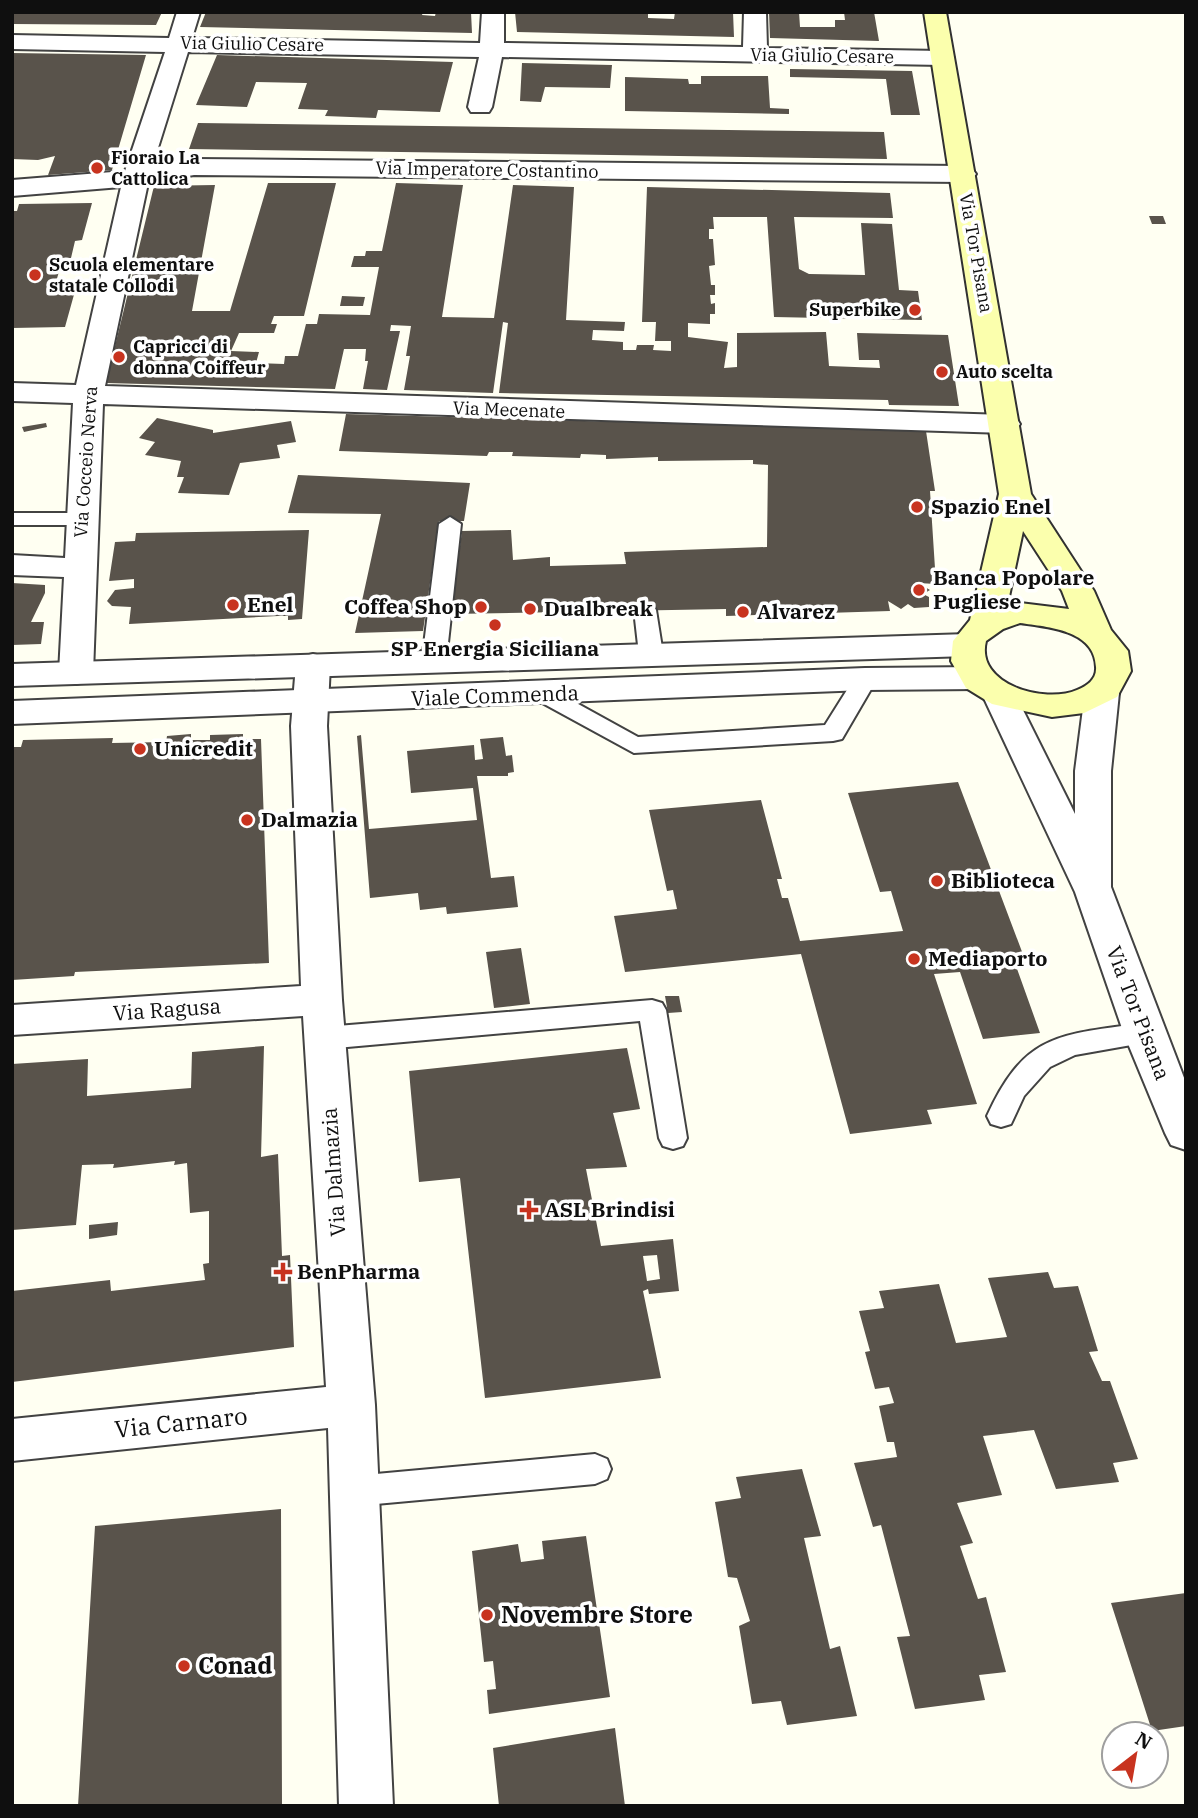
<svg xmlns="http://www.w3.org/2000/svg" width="1198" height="1818" font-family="'IBM Plex Serif',serif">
<rect width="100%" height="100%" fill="#fffff2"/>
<path fill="#59534b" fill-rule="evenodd" d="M12,12H162L156,25L12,24Z
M206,12H423L422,15L435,16L436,12H471L472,33L200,27Z
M515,12H648V18L674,19L675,12H733L734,37L517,32Z
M769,12H799L800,27H835V20H845L844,12H874L879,41L770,38Z
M12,53L146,55L112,170L48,175L55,156L38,160L12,159Z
M217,55L453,62L440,112L378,110L376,118L325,116L328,110L298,109L307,83L256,82L247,107L196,105Z
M522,63L612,65L610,88L545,87L541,102L520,101Z
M790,69L912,71L920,115H891L886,79L790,77Z
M701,76H768L770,108L789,109V114L625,111V77L688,79L689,84H701Z
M198,123L884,132L887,159L189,149Z
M268,183H336L304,316H274L271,324H277L274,333H239L231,351L259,352L256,363L284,364L285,356H298L306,324H317L319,314L370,315L379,267H351L354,256H365L366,251H382L396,183L463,185L442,317L494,318L513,185L574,187L566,320L625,322L624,331L593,330L592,340L623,342V350H636L637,345H654L653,350L671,351V341H655L656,322H642L647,187L890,193L893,218L794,217L799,269L809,274L865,275L861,223L892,224L899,290L918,291L922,320L774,317L767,217H713L714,229H709V239H713L715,265L709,266L711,285H715V295H710L711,304L715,303V314H710V324L688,323V337L728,342L724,368L737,367V333L826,332L829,366L880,368L879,360H859L857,333L948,335L959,406L889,405L888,400L499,393L508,323L503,322L493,393L404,390L410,356H406L411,326L391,325L390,331H400L387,390L363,389L368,361H365L366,349H344L335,389L106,383L154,186L215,185L192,311H230Z
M92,203L82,240L75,241L71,258H63L53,292L75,291L65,327L12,328V211H17L19,204Z
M1149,216H1163L1166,224H1152Z
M342,296L365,297L363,306H340Z
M346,414L926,431L935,491H930L936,584L918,583L930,590L923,594L929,597V607L914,608L908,604L901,609L888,601L890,611L726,616V609L451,614L462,531L511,530L513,560L550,557V566L626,564L624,552L767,547L768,465L753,464V460L658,461V457L606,459V455L581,454L580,458L512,456L513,452H489L487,456L339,451Z
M157,418L213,430V433L291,421L296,442L277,445L280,458L240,463L229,495L178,493L184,477H177L181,461L145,455L155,442L139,438Z
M46,423L47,427L24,432L22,427Z
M298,475L470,483L464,521H439L423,631L355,633L381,514L288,513Z
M309,530L302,619L288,620V616H278L129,624L131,607L112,606L107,601L115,590L134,588V579L109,581L115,542L135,541L136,533Z
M12,583L45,585V593L31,622H44L41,644L12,645Z
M191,734V740H210V735L243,734V739H261L269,963L75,972L74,976L12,980V747H21L23,740L113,738L112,743L166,742L167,736Z
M361,735L369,829L477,820L473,788L411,793L407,751L474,745L475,760L483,759L480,739L503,737L506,756L512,755L514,772L508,773V776H477L491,878L514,876L518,907L447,914L446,907L420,910L418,893L370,898L357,736Z
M958,782L1027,965L1016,966L1040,1033L983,1039L960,972L934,974L977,1104L927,1110L932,1124L850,1134L801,954L625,972L614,916L677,909L673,890L667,891L649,810L761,800L782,879H777L782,898H788L800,941L903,931L891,891L880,892L848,793Z
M521,948L530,1004L494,1008L486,952Z
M665,996H679L682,1012L668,1013Z
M264,1046L261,1157L278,1154L282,1256L290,1255L294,1347L12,1382V1291L110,1280L111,1291L205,1280L203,1264L209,1263V1211L190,1213L187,1163L174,1165L175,1161L113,1168L114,1164L82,1165L76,1225L12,1230V1064L88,1059L87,1096L191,1088L192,1052Z
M627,1048L640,1109L613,1113L627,1167L586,1169L601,1246L673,1239L679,1291L649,1294L648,1289L643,1291L661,1378L485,1398L460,1178L419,1182L409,1071ZM657,1255L660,1279L647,1281L643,1256Z
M118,1222L117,1235L89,1239V1225Z
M1048,1272L1054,1288L1078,1286L1098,1351L1089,1352L1102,1381H1110L1138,1459L1113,1463L1119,1482L1056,1489L1034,1430L983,1436L1002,1495L957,1503L973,1543L960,1546L978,1599L986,1597L1006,1672L979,1675L985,1700L915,1709L897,1637L910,1636L881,1525L873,1527L854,1463L897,1457L894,1442H887L879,1406L894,1403L889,1387L875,1389L865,1352L870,1351L859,1311L884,1308L879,1291L939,1284L956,1343L1007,1337L988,1278Z
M802,1469L821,1536L804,1538L830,1649L840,1646L857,1716L787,1725L781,1701L752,1704L739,1626L750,1621L737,1578L728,1577L715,1502L741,1498L736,1477Z
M281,1509L282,1806H78L95,1526Z
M586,1536L610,1697L489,1714L487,1690L496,1689L493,1661L484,1662L472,1551L518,1544L521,1562L544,1559L542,1541Z
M1186,1593V1726L1152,1731L1111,1603Z
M615,1728L625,1806H499L493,1748Z"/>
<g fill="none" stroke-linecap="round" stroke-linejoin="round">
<g stroke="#424242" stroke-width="4">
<path id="service" d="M12,513H81L92,519L81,525H12Z
M450,517L461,524L446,661L442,666H426L422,661L439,524Z
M645,603L653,605L656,610L663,654L659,659H643L639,654L634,610L637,605Z
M865,671L873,674L877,679L842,739L833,741L634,753L535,699L531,694L535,689H551L638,737L825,725L857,674Z
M652,1000L662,1003L666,1010L687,1138L683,1146L673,1149L663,1146L659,1138L640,1021L325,1049L315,1045L311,1038L315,1031L325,1027Z
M1144,1023L1154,1027L1158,1034L1154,1041L1075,1055L1050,1067L1024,1096L1011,1124L1001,1127L991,1124L987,1116C1025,1032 1060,1035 1144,1023Z
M595,1454L607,1459L611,1469L607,1479L595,1484L354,1506L342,1502L337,1491L342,1480L354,1476Z"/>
</g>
<g stroke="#424242" stroke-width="4">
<path id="minor" d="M177,12H200L192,38L480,43L482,12H504V43L743,47L744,12H766L767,48L942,51L950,53L954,58L950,63L942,65L502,57L492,107L489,112H471L468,107L479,57L188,52L152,167L194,159L963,166L972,169L976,174L972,179L963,182L194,175L148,183L105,386L1005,415L1016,418L1020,424L1016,430L1005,433L103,404L93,673L88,681L76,684L64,681L59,673L64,577L12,575V555L65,558L73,403L12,401V383L76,385L121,187L12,196V180L125,171L165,52L12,49V35L169,38Z
M313,654L325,657L330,665L327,726L342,1000L375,1405L393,1806H339L328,1428L12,1461V1419L326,1387L303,1016L12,1035V1005L301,986L291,726L296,665L301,657Z
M1102,682L1114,685L1119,693L1111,771V887L1186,1083V1150L1171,1145L1165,1133L1124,1034L1075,892L982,694L987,686L999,683L1011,686L1075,814V771L1085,693L1090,685Z"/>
</g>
<g stroke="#424242" stroke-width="4">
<path id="tertiary" d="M968,634L980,637L985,645L980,653L968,656L12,686V664Z
M978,667L990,670L995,678L990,686L978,689L865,690L12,724V701L865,668Z"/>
</g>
<g stroke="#313131" stroke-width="4">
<path id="secondary" d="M924,12H946L1031,494L1094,591L1111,630L1128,651L1131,671L1117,697L1084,713L1052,717L992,704L966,688L951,661L953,641L970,620L999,494ZM1023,531L1062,591L1069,609L1020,603L1007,606ZM1020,623C1048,627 1095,630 1096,667C1097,679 1087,686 1077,690C1045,704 975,685 986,641L1003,629Z"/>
</g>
<use href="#service" fill="#fff" fill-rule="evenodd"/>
<use href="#minor" fill="#fff" fill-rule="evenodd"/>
<use href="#tertiary" fill="#fff" fill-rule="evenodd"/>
<use href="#secondary" fill="#fbffad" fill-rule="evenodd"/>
</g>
<g fill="#c8331f" stroke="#fff" stroke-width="2.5">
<circle cx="97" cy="168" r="7"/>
<circle cx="35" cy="275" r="7"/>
<circle cx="915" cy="310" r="7"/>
<circle cx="119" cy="357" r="7"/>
<circle cx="942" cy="372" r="7"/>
<circle cx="917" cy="507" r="7"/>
<circle cx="919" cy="590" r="7"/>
<circle cx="233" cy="605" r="7"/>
<circle cx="481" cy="607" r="7"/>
<circle cx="530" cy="609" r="7"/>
<circle cx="743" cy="612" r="7"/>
<circle cx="495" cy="625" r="7"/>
<circle cx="140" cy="749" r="7"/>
<circle cx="247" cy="820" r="7"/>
<circle cx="937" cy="881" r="7"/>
<circle cx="914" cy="959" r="7"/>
<path d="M525.5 1199.5h7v7h7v7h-7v7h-7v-7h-7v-7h7z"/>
<path d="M279.5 1261.5h7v7h7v7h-7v7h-7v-7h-7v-7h7z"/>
<circle cx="487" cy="1615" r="7"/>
<circle cx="184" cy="1666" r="7"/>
</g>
<g text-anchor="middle" stroke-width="7" stroke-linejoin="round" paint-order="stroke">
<g font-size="18" fill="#0f0f0f" stroke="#fff">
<text transform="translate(252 44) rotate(1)" y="6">Via Giulio Cesare</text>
<text transform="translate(822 56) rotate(1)" y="6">Via Giulio Cesare</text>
<text transform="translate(487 170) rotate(1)" y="6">Via Imperatore Costantino</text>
<text transform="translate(976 253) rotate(80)" y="6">Via Tor Pisana</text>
<text transform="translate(509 410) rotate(2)" y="6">Via Mecenate</text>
<text transform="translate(86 462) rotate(-86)" y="6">Via Cocceio Nerva</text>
</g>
<g font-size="18" font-weight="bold" fill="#0f0f0f" stroke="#fff" text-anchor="start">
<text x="111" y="164">Fioraio La<tspan x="111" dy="21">Cattolica</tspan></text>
<text x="49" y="271">Scuola elementare<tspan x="49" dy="21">statale Collodi</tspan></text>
<text x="901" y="316" text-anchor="end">Superbike</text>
<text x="133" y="353">Capricci di<tspan x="133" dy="21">donna Coiffeur</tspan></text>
<text x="956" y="378">Auto scelta</text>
</g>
<g font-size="21" font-weight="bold" fill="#0f0f0f" stroke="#fff" text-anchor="start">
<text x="931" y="514">Spazio Enel</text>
<text x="933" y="585">Banca Popolare<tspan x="933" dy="24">Pugliese</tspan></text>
<text x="247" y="612">Enel</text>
<text x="467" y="614" text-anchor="end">Coffea Shop</text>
<text x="544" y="616">Dualbreak</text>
<text x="757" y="619">Alvarez</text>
<text x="495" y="656" text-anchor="middle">SP Energia Siciliana</text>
<text x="154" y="756">Unicredit</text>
<text x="261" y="827">Dalmazia</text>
<text x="951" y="888">Biblioteca</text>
<text x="928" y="966">Mediaporto</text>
<text x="545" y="1217">ASL Brindisi</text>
<text x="297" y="1279">BenPharma</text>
</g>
<g font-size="21" fill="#0f0f0f" stroke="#fff">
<text transform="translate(495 696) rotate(-2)" y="7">Viale Commenda</text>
<text transform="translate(167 1010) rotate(-4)" y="7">Via Ragusa</text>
<text transform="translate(1138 1013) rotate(69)" y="7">Via Tor Pisana</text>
<text transform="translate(334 1172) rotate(-94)" y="7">Via Dalmazia</text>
</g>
<g font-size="24" fill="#0f0f0f" stroke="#fff">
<text transform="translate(181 1423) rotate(-6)" y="8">Via Carnaro</text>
</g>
<g font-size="24" font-weight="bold" fill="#0f0f0f" stroke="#fff" text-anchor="start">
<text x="501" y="1623">Novembre Store</text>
<text x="198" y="1674">Conad</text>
</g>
</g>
<rect width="1198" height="1818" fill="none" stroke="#0f0f0f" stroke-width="28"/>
<g transform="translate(1135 1755) rotate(31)"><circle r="33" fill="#ffffff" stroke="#9f9f9f" stroke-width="2"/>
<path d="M0-5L12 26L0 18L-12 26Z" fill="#c8331f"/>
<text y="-10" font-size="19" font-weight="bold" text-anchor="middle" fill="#0f0f0f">N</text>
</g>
</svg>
